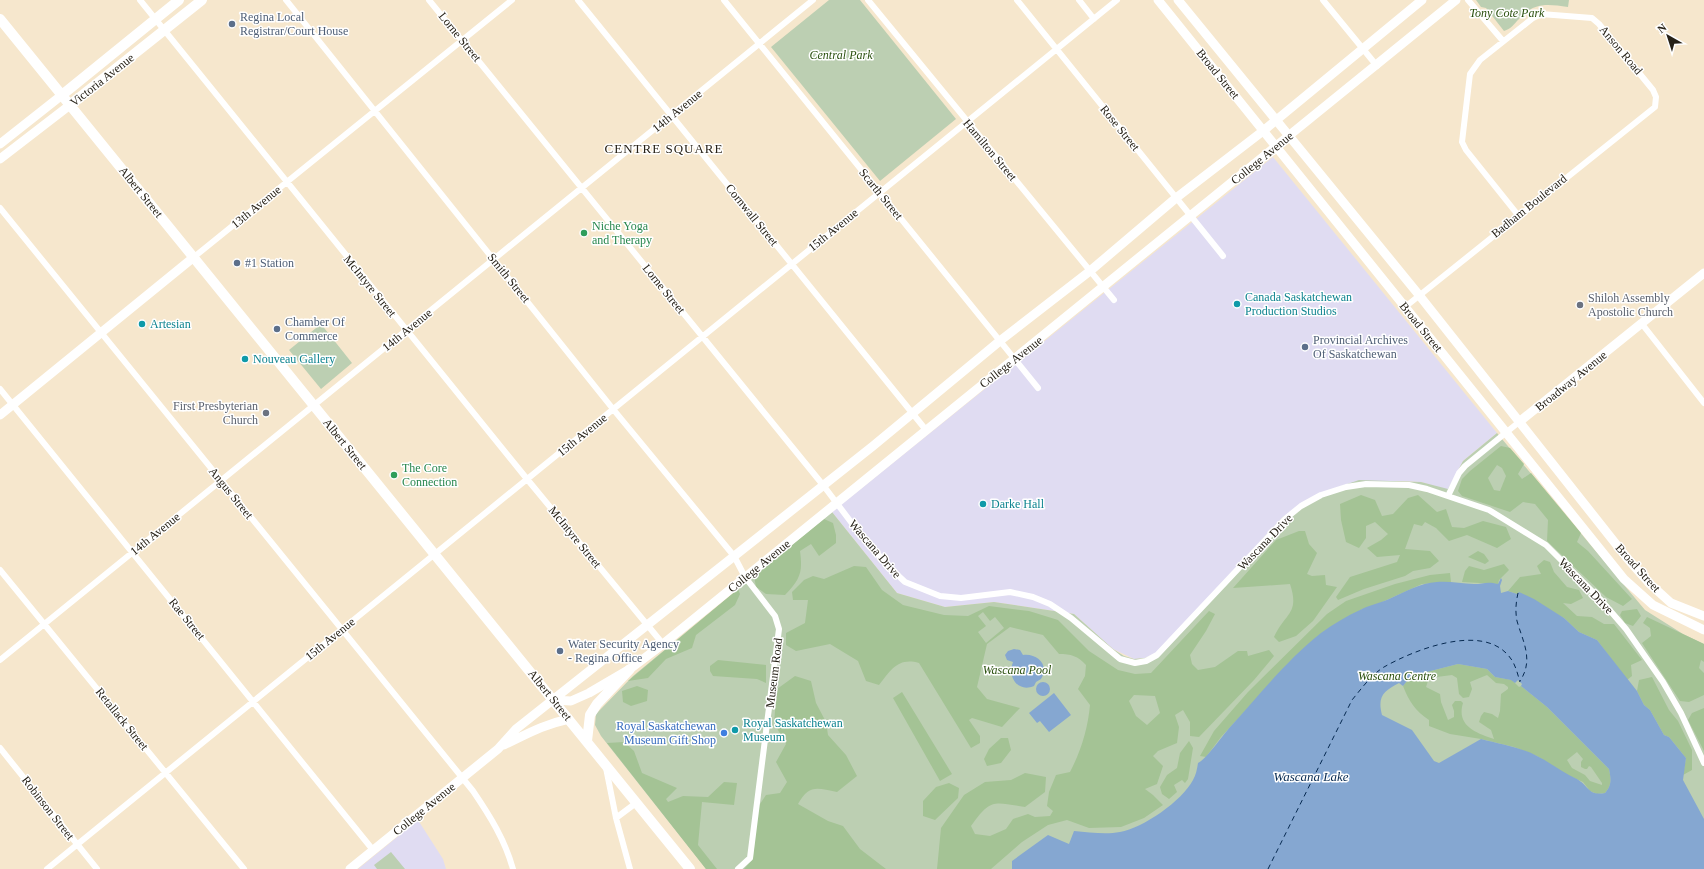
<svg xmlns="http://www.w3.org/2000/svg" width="1704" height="869" font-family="'Times New Roman',serif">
<rect width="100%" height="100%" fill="#f6e7cd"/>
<path fill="#e0dcf2" d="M1273,157L1497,433L1463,461L1448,490L1421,482L1397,481L1283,517L1157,653L1145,658L1134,659L1113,649L1074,614L994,602L945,607L897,593L832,512Z
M418,820L443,859L446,869H358Z"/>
<path fill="#bccfb2" d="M829,0H860L956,119L880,181L771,47Z
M1476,0H1569L1568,7C1547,4 1534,2 1519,19C1514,24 1511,29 1504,31L1486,8L1481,7Z
M321,324L352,363L321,389L289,350Z
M1497,433L1645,610L1683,634L1704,644V869H706L601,736L595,725L596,714L633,676L832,512L897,593L945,607L994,602L1074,614L1113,649L1124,656L1134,659L1145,658L1157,653L1283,517L1321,493L1359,480L1421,482L1448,489L1463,461Z
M391,852L405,869H377L374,865Z"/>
<path fill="#a4c395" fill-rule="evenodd" d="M1501,446L1510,448L1524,464L1518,474L1522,479L1531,473L1581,533L1577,542L1588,551L1632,599L1623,606L1606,597L1547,541L1548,520L1535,504L1523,502L1510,512L1462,496L1458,491L1462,479L1470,471ZM1497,465L1502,468L1506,476L1500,491L1494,490L1488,478Z
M1361,495L1375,500L1382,516L1393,514L1408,498L1418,495L1437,512L1446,509L1452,527L1464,528L1483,521L1506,527L1511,539L1497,548L1467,535L1449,541L1436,528L1425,522L1422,526L1414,524L1405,549L1430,551L1439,561L1430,568L1413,571L1405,576L1364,589L1338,600L1336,597L1350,577L1397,562L1400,555L1377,557L1367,548L1381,540L1388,534L1375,522L1366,526V538L1359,548L1346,542L1341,520L1340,504Z
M824,519L833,523L836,535V543L819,556L811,544L800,551C803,573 800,579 785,595L766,594L756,587L754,576Z
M1299,531H1305L1309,544L1317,553L1307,574L1312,576L1325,575L1326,585L1337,587L1313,621L1296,636L1279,642L1274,637C1285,613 1300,614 1290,584L1233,588L1276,540Z
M1478,551L1484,554L1489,561L1485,564L1468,557Z
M1544,560L1550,562L1554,572L1567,587L1579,590L1583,598L1571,604L1563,603L1577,616L1592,617L1604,624H1614L1642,660L1631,665L1632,676L1627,680L1597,640L1579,632L1564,618L1517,594L1508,591L1520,577L1541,574L1537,566Z
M1504,564L1509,570L1499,580L1498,584L1462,582L1465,571L1469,566L1484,570Z
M854,566L866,567L882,590L903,605L944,615L968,616L989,606L1029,611L1058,620L1089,651L1118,670L1135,674L1151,673L1209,611L1215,614L1206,631L1190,655L1192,664L1198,670L1215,667L1238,651H1247L1248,656L1269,650L1274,656L1254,680L1199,737L1190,736V722L1183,710L1175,715L1179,727L1177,743L1158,751L1153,756L1163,766L1157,784L1145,789L1153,795L1163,805L1144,818L1121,827L1089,828L1067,820L1048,825L1022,842L991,869H937L941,828L964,795L985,782L1011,780L1025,773L1046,777L1045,792L1025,807C993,802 991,798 971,826L975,834L990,836L1006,829L1013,819L1028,814L1035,817L1050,816L1053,811L1047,806L1049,792L1056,775L1070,772C1081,751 1088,728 1090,705L1078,689L1085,676L1086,665C1078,656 1071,654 1059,654L1043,635L1010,627L987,644L977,687L987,699L1020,708L1002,727L972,718L969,720L980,736V743L971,748L919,663C898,657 891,670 879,685L866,681L858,661L830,644L796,651L786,645V633L805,623L808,600H793L792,592L804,580L813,576L824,579ZM983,612L990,621L995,617L1004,628L986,643L978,632L986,626L978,616ZM1134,695L1155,696L1160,713L1147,725L1136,716L1129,701Z
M1450,573L1451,582L1422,584L1371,607L1362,609L1299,653L1221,737L1206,757L1200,756L1214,731L1248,692L1327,614L1346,601L1395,584L1430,575Z
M738,589L740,594L735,605L696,635L692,648L666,659L648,678L628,681Z
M1637,609L1641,616L1633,626L1625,623L1620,615L1622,611Z
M1647,617L1704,644V662L1701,660L1699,668L1704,673V695L1689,702L1680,701L1642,643L1651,636L1650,628L1643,623Z
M718,660L766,665V683L757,679L713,676L710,671V666Z
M1458,664L1487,669L1495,677L1512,680L1519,687L1521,686L1547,707L1609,769C1611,779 1612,785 1605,793L1597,794L1590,791L1583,782L1565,774L1537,756L1514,747L1481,739L1450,734L1429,726V720C1415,711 1409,701 1403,686L1411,676ZM1452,675L1457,678L1459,694L1463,698L1469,697L1472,689L1470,682L1487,675L1496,683L1504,684L1508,687V689L1501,694L1500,711L1498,718L1492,714L1484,712L1481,716L1479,722L1491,730L1494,739C1476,733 1456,726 1463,703L1461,701H1455L1452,705L1454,711V717L1448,720L1441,702L1440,694L1426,687L1429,678ZM1577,752L1583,759L1581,762V767L1585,769H1587L1589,766L1591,767L1602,783V785L1590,781L1585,775L1572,768L1567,760Z
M795,676L811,681L816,703L826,722L828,735L846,755L857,776L837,792C817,788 809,784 798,804L828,821L843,826L860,849L886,869H744L753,859L758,807L766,795L780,793L787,782L776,762L786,744L774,723L777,689Z
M1652,677L1669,710L1678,721L1692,750V770L1683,775L1686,758L1669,737L1664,735L1650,710L1644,705L1637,691L1639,680Z
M637,686L648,690L647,701L631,706L623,702L622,691Z
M902,692L952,774L940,781L893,698Z
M1704,708V751L1688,720L1692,713Z
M1001,738H1008L1011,750L1001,763L987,766L984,759L989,749Z
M1189,741L1193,748L1188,779L1185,783L1182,780L1174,785L1177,792L1169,799L1162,794L1160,787L1167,775L1177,768L1180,753Z
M624,742L634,751L642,773L677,788L666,799L668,802L683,796L708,797L724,782L737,783L734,805L702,802L698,845L717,869H706L607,743Z
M949,783L959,788L958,798L935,820L923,816V801L936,787Z"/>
<path fill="#85a7d1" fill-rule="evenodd" d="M1501,578L1502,580L1500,586L1501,593L1508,591L1517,594L1519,592L1534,599L1564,618L1579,632L1597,640L1637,691L1644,705L1650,710L1664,735L1669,737L1686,758L1683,780L1704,819V869H1012V861L1048,835L1069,844L1074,831C1089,832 1105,835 1120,832C1143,828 1182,801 1193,780C1196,775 1197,769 1198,763C1205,761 1225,732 1232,725C1260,694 1288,659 1321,633C1333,624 1347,616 1360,610C1369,605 1380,603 1389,599C1405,592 1420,583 1437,582C1450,581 1462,584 1474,584C1483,584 1487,581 1498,584ZM1458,664L1487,669L1495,677L1511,680L1515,683L1518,680L1522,684L1521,686L1547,707L1609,769C1611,779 1612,785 1605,793C1588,796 1589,786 1577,779C1563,773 1551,763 1537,756C1520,747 1500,744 1481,739L1439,763L1434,761L1412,730L1382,715C1377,696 1384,691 1399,683L1403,686L1411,676Z
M1014,649L1020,650L1023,655C1037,653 1050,665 1041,679L1036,682L1034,686C1018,693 1007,677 1013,662L1007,660L1005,655L1008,651Z
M1036 689a7 7 0 1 1 14 0a7 7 0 1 1-14 0Z
M1054,693L1071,715L1049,732L1040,721L1037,723L1029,713Z"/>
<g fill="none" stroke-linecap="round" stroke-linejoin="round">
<path stroke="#062950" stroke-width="1" stroke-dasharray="5 4" stroke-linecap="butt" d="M1518,593C1516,602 1515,611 1517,621C1523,642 1534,660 1520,681
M1268,869L1352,700C1362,688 1371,675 1384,667C1414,650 1479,624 1507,654C1515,662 1517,672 1520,682"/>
<path stroke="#fff" stroke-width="6" d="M140,0L527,479L663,644
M286,0L613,409L734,556L745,577L775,616L779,629L750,858L738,869
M429,0L823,485L857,530L890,568L905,582L940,596L961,598L1010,592L1033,597L1050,604L1071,618L1120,659L1135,663L1146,661L1157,655L1285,519L1301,506L1321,495L1346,487L1366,484L1409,485L1427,489L1489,510L1546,545L1600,599L1626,629L1663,682L1681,713L1704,763
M578,0L926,430
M724,0L1038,388
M868,0L1114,300
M1017,0L1223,256
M1079,0L1094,19
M1323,0L1377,66
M1468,0L1503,41
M0,208L473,791C490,816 505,840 513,869
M194,257L512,0
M1405,307L1655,107L1656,97L1653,90L1599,24L1592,18L1541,14L1533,18L1480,60L1470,74L1462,142L1466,150L1518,215
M1642,324L1704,403
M0,389L373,850
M1448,496L1459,473L1465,466L1519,422
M0,570L244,869
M0,660L813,0
M0,748L97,869
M606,768L616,818L630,869
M616,818L636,803
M47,869L1117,0"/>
<path stroke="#fff" stroke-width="9" d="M1158,0L1624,579L1653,605L1704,630
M1178,0L1419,295L1627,558L1650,584L1671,603L1704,616
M0,144L62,95
M0,159L70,105
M0,415L194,257
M1519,422L1704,273
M553,700L571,701L589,693L630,669L663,644L1456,0
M504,745C529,733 542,725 569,719
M350,869L498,749L516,729L873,446L1001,340L1090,271L1176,198L1263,131L1422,0"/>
<path stroke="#fff" stroke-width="10" d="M0,19L690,869
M62,95L179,0
M70,105L202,0
M587,741L590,715L597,704L630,669"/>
</g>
<g fill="#5c6f8a" stroke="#fff" stroke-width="1.5">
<circle cx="232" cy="24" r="4"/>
<circle cx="237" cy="263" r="4"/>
<circle cx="277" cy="329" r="4"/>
<circle cx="1305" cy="347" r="4"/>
<circle cx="560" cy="651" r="4"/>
</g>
<g fill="#2e9e5b" stroke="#fff" stroke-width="1.5">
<circle cx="584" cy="233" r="4"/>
<circle cx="394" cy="475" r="4"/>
</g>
<g fill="#0f9aa8" stroke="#fff" stroke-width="1.5">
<circle cx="1237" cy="304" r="4"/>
<circle cx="142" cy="324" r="4"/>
<circle cx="245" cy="359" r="4"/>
<circle cx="983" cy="504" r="4"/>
<circle cx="735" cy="730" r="4"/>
</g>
<g fill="#6b7280" stroke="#fff" stroke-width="1.5">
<circle cx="1580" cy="305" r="4"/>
<circle cx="266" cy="413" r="4"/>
</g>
<circle fill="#3f7fe0" stroke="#fff" stroke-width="1.5" cx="724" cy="733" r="4"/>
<g text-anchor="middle" stroke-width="3" stroke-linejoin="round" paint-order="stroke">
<g font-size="12" font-style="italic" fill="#294f0d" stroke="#fff">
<text x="1507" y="17">Tony Cote Park</text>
<text x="841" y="59">Central Park</text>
<text x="1017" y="674">Wascana Pool</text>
<text x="1397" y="680">Wascana Centre</text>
</g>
<g font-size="12" fill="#4e5e75" stroke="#fff" text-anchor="start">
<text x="240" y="21">Regina Local<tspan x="240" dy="14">Registrar/Court House</tspan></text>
<text x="245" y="267">#1 Station</text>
<text x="285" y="326">Chamber Of<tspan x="285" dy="14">Commerce</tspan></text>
<text x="1313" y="344">Provincial Archives<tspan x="1313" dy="14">Of Saskatchewan</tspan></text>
<text x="568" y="648">Water Security Agency<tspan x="568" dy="14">- Regina Office</tspan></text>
</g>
<g font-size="12" fill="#262117" stroke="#fff">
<text transform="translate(460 37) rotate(51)" y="4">Lorne Street</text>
<text transform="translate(1621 50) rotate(50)" y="4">Anson Road</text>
<text transform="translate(1218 74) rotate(51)" y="4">Broad Street</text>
<text transform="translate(102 80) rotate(-38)" y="4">Victoria Avenue</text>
<text transform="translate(677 111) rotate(-39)" y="4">14th Avenue</text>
<text transform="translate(1120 128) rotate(51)" y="4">Rose Street</text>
<text transform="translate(990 150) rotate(50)" y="4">Hamilton Street</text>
<text transform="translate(1262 158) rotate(-39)" y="4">College Avenue</text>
<text transform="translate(141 192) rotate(51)" y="4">Albert Street</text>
<text transform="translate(881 194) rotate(51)" y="4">Scarth Street</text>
<text transform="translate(1529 206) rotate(-39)" y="4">Badham Boulevard</text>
<text transform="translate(256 207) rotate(-39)" y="4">13th Avenue</text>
<text transform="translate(752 215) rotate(51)" y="4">Cornwall Street</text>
<text transform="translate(833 230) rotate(-39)" y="4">15th Avenue</text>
<text transform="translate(509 278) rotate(51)" y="4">Smith Street</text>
<text transform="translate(370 286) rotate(51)" y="4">McIntyre Street</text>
<text transform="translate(664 289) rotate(51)" y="4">Lorne Street</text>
<text transform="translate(1421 327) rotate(51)" y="4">Broad Street</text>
<text transform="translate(407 330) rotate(-39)" y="4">14th Avenue</text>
<text transform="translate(1011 362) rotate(-38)" y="4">College Avenue</text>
<text transform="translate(1571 381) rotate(-39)" y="4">Broadway Avenue</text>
<text transform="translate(582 435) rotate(-39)" y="4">15th Avenue</text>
<text transform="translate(345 444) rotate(51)" y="4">Albert Street</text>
<text transform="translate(231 493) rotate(51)" y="4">Angus Street</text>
<text transform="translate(155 534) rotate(-39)" y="4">14th Avenue</text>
<text transform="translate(575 537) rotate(51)" y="4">McIntyre Street</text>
<text transform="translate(1265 542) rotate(-46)" y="4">Wascana Drive</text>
<text transform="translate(875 549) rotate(49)" y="4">Wascana Drive</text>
<text transform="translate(759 566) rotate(-39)" y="4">College Avenue</text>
<text transform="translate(1638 568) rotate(48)" y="4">Broad Street</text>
<text transform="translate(1586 586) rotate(46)" y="4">Wascana Drive</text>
<text transform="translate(187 619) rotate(51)" y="4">Rae Street</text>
<text transform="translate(330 639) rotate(-39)" y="4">15th Avenue</text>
<text transform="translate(774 673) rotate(-83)" y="4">Museum Road</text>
<text transform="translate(550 695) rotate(51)" y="4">Albert Street</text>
<text transform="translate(122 719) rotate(51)" y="4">Retallack Street</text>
<text transform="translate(48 808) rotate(52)" y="4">Robinson Street</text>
<text transform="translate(424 809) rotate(-39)" y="4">College Avenue</text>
</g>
<g font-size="12" fill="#27864d" stroke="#fff" text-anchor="start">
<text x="592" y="230">Niche Yoga<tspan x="592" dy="14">and Therapy</tspan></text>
<text x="402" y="472">The Core<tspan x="402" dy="14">Connection</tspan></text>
</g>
<g font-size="12" fill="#0d838f" stroke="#fff" text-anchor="start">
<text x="1245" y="301">Canada Saskatchewan<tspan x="1245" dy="14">Production Studios</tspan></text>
<text x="150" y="328">Artesian</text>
<text x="253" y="363">Nouveau Gallery</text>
<text x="991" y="508">Darke Hall</text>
<text x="743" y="727">Royal Saskatchewan<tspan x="743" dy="14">Museum</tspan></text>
</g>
<g font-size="12" fill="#5b616d" stroke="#fff" text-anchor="start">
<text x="1588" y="302">Shiloh Assembly<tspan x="1588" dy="14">Apostolic Church</tspan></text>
<text x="258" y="410" text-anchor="end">First Presbyterian<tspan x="258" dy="14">Church</tspan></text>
</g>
<g font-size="12" fill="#366cbe" stroke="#fff" text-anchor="end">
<text x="716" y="730">Royal Saskatchewan<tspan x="716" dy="14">Museum Gift Shop</tspan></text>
</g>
<g font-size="13" letter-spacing="1" fill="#262117" stroke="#fff">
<text x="664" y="153">CENTRE SQUARE</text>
</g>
<g font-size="13" font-style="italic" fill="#062950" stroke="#fff">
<text x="1311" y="781">Wascana Lake</text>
</g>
</g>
<g transform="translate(1668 36) rotate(321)" stroke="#ffffff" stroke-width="3" paint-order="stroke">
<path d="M0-3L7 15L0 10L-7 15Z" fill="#262117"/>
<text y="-6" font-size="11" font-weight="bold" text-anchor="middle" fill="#262117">N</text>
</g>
</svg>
